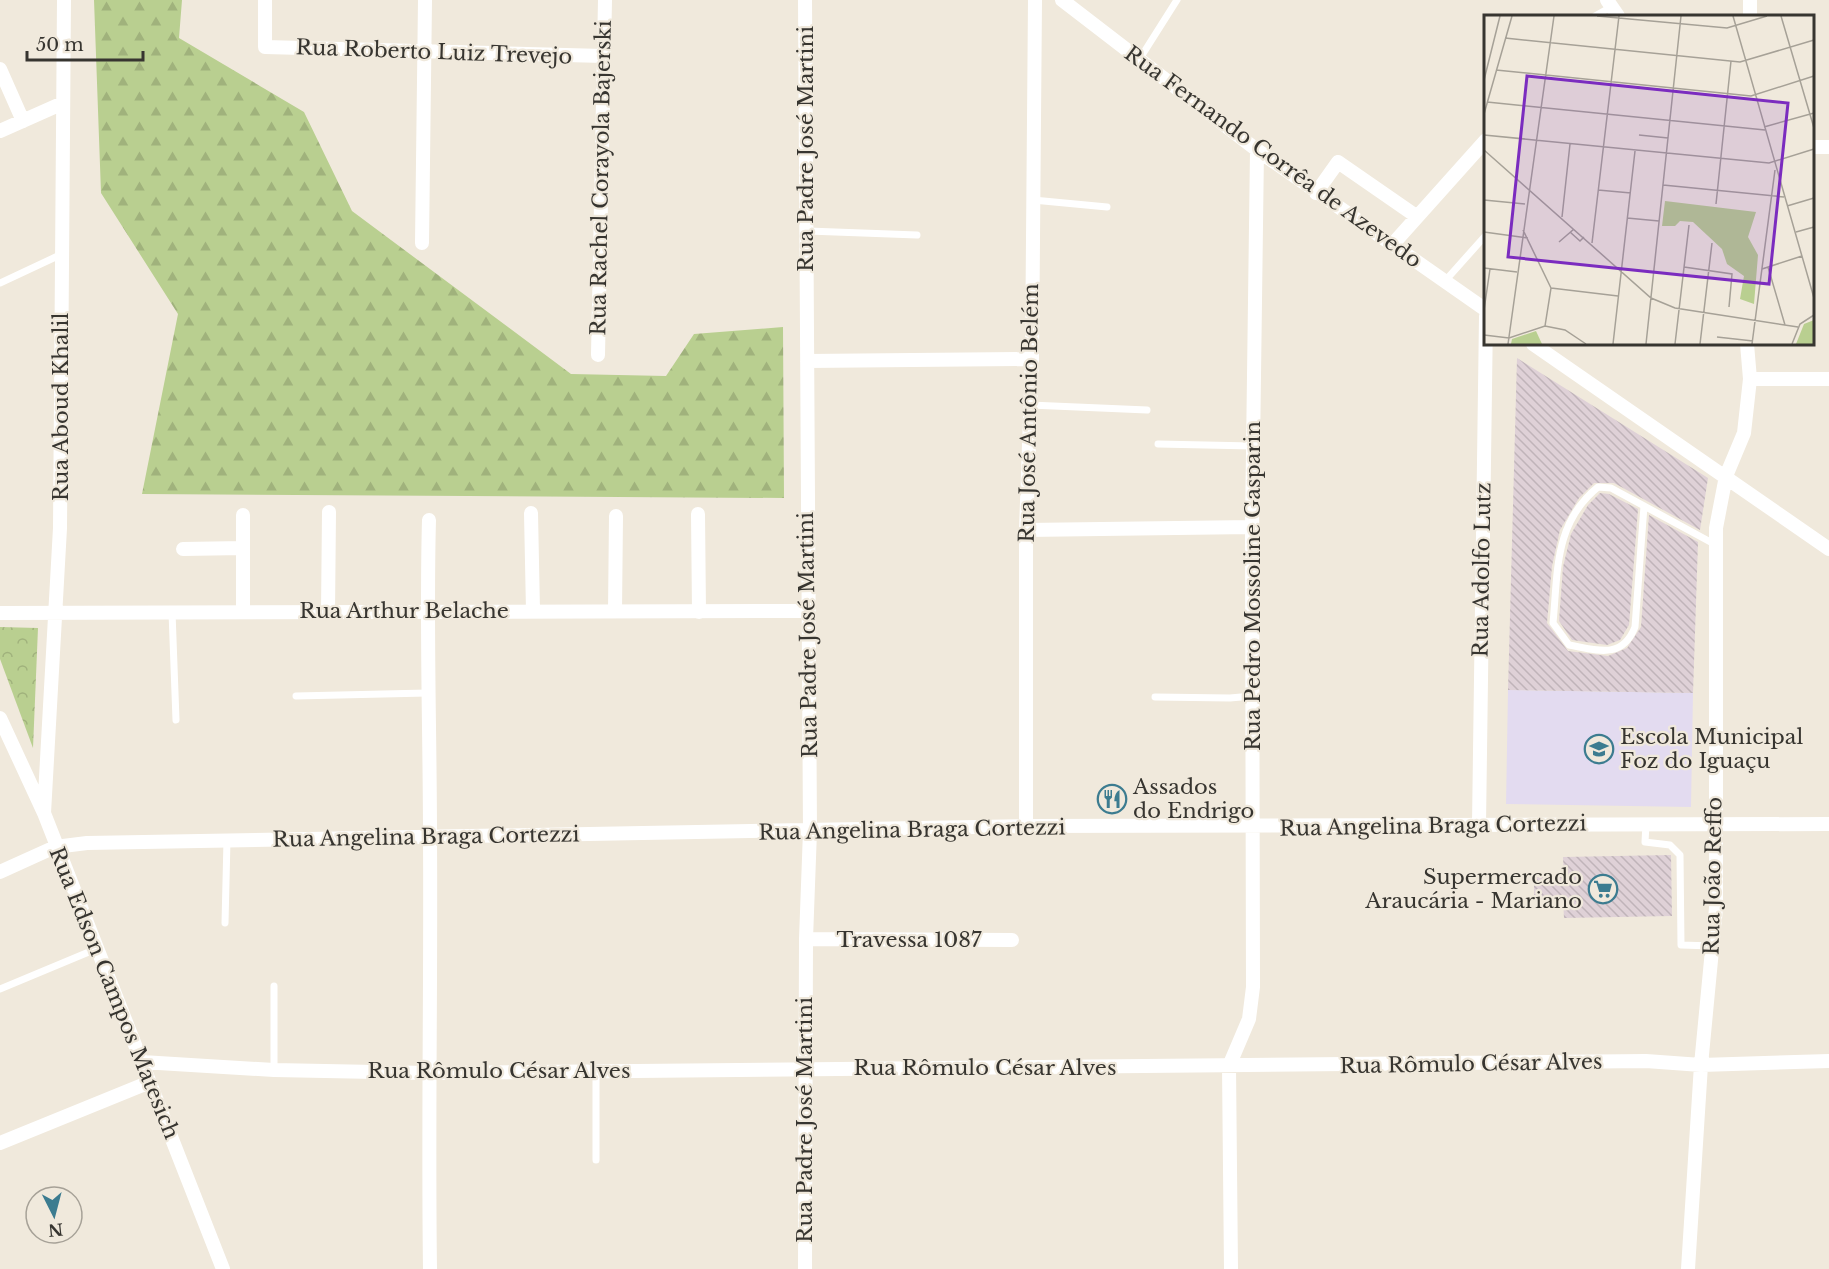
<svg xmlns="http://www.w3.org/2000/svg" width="1829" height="1269" font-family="'Libre Baskerville',serif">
<defs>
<pattern id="forest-firs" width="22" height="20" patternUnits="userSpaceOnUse" patternTransform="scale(1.5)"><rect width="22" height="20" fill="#b9cf90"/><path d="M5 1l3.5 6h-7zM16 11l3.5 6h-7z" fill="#a0b27c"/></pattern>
<pattern id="park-crowns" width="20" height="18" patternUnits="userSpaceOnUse" patternTransform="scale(1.5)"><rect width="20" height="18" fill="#b9cf90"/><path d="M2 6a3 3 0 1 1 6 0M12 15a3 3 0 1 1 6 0" fill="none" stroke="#a0b27c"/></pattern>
<pattern id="building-back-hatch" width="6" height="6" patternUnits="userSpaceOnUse" patternTransform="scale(1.5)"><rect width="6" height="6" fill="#dfd1d7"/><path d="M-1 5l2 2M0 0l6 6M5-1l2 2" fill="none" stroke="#c0b4b9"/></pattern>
</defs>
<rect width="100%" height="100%" fill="#f0e9dc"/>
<path fill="#e3dbf0" d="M1508,690L1693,693L1691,807L1506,804Z"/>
<path fill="url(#forest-firs)" d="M94,0H182L179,38L304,112L352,211L571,374L666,376L694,334L783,327L784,498L142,494L178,314L101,193Z"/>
<path fill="url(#park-crowns)" d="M0,627L38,628L33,748L0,659Z"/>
<path fill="url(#building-back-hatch)" d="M1517,358L1708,478L1700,530L1614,483H1594L1579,498L1560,530L1552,566L1547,623L1568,651L1608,656L1627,648L1641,627L1649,515L1698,542L1693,693L1508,690Z
M1600,493L1609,494L1638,509L1629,625L1620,640L1607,645L1572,640L1559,621L1563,567L1571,534L1588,505Z
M1671,855L1672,916L1564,918L1563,900L1534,901V877H1564L1563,857Z"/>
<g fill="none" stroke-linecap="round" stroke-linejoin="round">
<path stroke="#fff" stroke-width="7" d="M1595,16L1611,7
M1139,60L1177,0
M1033,200L1107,207
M808,231L917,235
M1445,281L1486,235
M0,283L62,254
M1030,405L1147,410
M1158,444L1253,446
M1644,506L1635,627C1622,660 1597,650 1569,645L1553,623C1558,571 1554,523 1598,487L1611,488L1716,545
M172,612L176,720
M296,696L427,693
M1155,697L1230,698L1252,696
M1646,824L1645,842L1670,845L1680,855L1681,945L1713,946
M225,923L227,840
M0,989L96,949
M274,1070V986
M596,1160V1071"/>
<path stroke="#fff" stroke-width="14" d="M265,0V47L604,56
M1062,0L1257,150L1486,310
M1607,0L1618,16
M1750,16V0
M0,69L23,121
M0,131L63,103
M1812,147H1829
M1316,193L1338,162L1416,216
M422,243L425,0
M1392,245L1486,140
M1533,344L1829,549
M598,355L605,0
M807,361L1032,359
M1750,379H1829
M531,513L533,611
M698,514L699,612
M429,520C426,627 430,732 430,838C431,982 428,1125 430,1269
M1026,530L1252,527
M183,549L243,548
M615,611L616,516
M243,612V515
M328,612L329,512
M0,613L807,611
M0,718L44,813L223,1269
M44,813L60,528L64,0
M1479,825L1486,316
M1026,826V530L1032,359L1035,0
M0,872L55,847L87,843L1026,826L1829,824
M806,939L1012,940
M142,1062L274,1070L427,1073L1646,1061L1701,1065L1829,1061
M0,1143L150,1082
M805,1269L806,939L810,831L805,0
M1231,1269L1229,1066L1249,1019L1253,987L1252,527L1257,150
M1688,1269L1701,1065L1716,908V528L1726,476L1744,433L1750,379L1747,344"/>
</g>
<defs>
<g id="school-ring" transform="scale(1.5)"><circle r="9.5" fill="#f0e9dc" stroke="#3c7c90" stroke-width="1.5"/><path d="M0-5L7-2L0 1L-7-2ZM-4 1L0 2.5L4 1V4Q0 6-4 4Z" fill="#3c7c90"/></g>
<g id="restaurant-ring" transform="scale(1.5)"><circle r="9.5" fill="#f0e9dc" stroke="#3c7c90" stroke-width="1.5"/><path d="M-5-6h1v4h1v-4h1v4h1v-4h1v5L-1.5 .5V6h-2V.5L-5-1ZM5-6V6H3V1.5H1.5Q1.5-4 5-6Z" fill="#3c7c90"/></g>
<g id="supermarket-ring" transform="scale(1.5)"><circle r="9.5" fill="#f0e9dc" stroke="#3c7c90" stroke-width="1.5"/><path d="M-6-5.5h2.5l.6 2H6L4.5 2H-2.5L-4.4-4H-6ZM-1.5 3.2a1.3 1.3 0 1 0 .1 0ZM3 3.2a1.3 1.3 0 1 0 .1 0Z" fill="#3c7c90"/></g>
</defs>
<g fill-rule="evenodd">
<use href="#school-ring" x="1599" y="749"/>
<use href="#restaurant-ring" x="1112" y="799"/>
<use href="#supermarket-ring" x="1603" y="889"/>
</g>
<g text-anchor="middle" stroke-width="4.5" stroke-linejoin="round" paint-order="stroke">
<g font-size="21" fill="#373530" stroke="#f0e9dc">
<text transform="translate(434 52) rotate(2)" y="7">Rua Roberto Luiz Trevejo</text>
<text transform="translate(806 149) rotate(-90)" y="7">Rua Padre José Martini</text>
<text transform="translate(1273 157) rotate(36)" y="7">Rua Fernando Corrêa de Azevedo</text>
<text transform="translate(601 178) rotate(-89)" y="7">Rua Rachel Corayola Bajerski</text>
<text transform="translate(61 407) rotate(-90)" y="7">Rua Aboud Khalil</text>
<text transform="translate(1029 413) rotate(-89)" y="7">Rua José Antônio Belém</text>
<text transform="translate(1482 570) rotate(-89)" y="7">Rua Adolfo Lutz</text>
<text transform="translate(1253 586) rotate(-90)" y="7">Rua Pedro Mossoline Gasparin</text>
<text x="404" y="618">Rua Arthur Belache</text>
<text transform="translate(808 635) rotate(-91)" y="7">Rua Padre José Martini</text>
<text transform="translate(1433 826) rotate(-1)" y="7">Rua Angelina Braga Cortezzi</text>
<text transform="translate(912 830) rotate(-1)" y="7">Rua Angelina Braga Cortezzi</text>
<text transform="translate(426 837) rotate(-1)" y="7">Rua Angelina Braga Cortezzi</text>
<text transform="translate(1713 876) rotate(-89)" y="7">Rua João Reffo</text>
<text x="909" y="947">Travessa 1087</text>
<text transform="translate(114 993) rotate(68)" y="7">Rua Edson Campos Matesich</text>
<text transform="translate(1471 1064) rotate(-1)" y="7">Rua Rômulo César Alves</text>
<text x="985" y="1075">Rua Rômulo César Alves</text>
<text x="499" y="1078">Rua Rômulo César Alves</text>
<text transform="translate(805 1120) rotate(-90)" y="7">Rua Padre José Martini</text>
</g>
<g font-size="21" fill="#373530" stroke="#f0e9dc" text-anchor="start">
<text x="1620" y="744">Escola Municipal<tspan x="1620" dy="24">Foz do Iguaçu</tspan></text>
<text x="1133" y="794">Assados<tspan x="1133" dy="24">do Endrigo</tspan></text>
<text x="1582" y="884" text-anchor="end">Supermercado<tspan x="1582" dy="24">Araucária - Mariano</tspan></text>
</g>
</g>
<g transform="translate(1484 15)">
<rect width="330" height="330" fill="#f0e9dc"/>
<path d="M181,186L272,197L264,222L274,240L270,289L256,284L260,261L243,249L238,234L209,207L196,206L191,211H178ZM330,305V329H312L320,309Z" fill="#b9cf90"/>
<path d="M52,316L58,329H27L28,324Z" fill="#b9cf90"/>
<path fill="none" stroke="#a6a197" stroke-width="1.5" d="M113,1L243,13L283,1M249,1L330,283M297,1L330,113M21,23L256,47L330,25M12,55L267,81L330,61M0,65L16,1M3,87L281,115M0,99L28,1M280,112L330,98M0,120L285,148L330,134M155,120L184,123M0,135L167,283L191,293L314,312M179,170L300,182M114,175L147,178M0,185L41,189M232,189L247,46M303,191L330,183M78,202L86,129M143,203L175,206M39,215L67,273L61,311M0,217L44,223M86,217L96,226L100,222M312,217L330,212M75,227L90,214M108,228L135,1M200,252L248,259L245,292M284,252L301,310M0,253L33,257M278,254L318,241M67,273L134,281M0,295L6,254M0,320L25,323L61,311L81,315L102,329M233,322L269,326M24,329L70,1M129,329L151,136M162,329L197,1M191,329L205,210M216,329L228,228M268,329L291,155M308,329L316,309L330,300"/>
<path fill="#7b2cbf" fill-opacity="0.15" stroke="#7b2cbf" stroke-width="3" d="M43,61L304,88L285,269L24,242Z"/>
<rect width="330" height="330" fill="none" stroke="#373530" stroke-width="3"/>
</g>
<g transform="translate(54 1215) rotate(174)"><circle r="28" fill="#f0e9dc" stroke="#a6a197" stroke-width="1.5"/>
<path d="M0-4.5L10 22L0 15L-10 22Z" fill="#3c7c90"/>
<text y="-9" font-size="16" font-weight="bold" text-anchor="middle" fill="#373530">N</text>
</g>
<path d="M27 51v9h116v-9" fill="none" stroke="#373530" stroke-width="3"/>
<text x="36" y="51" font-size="18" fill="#373530" stroke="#f0e9dc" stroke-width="4.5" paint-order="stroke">50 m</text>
</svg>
